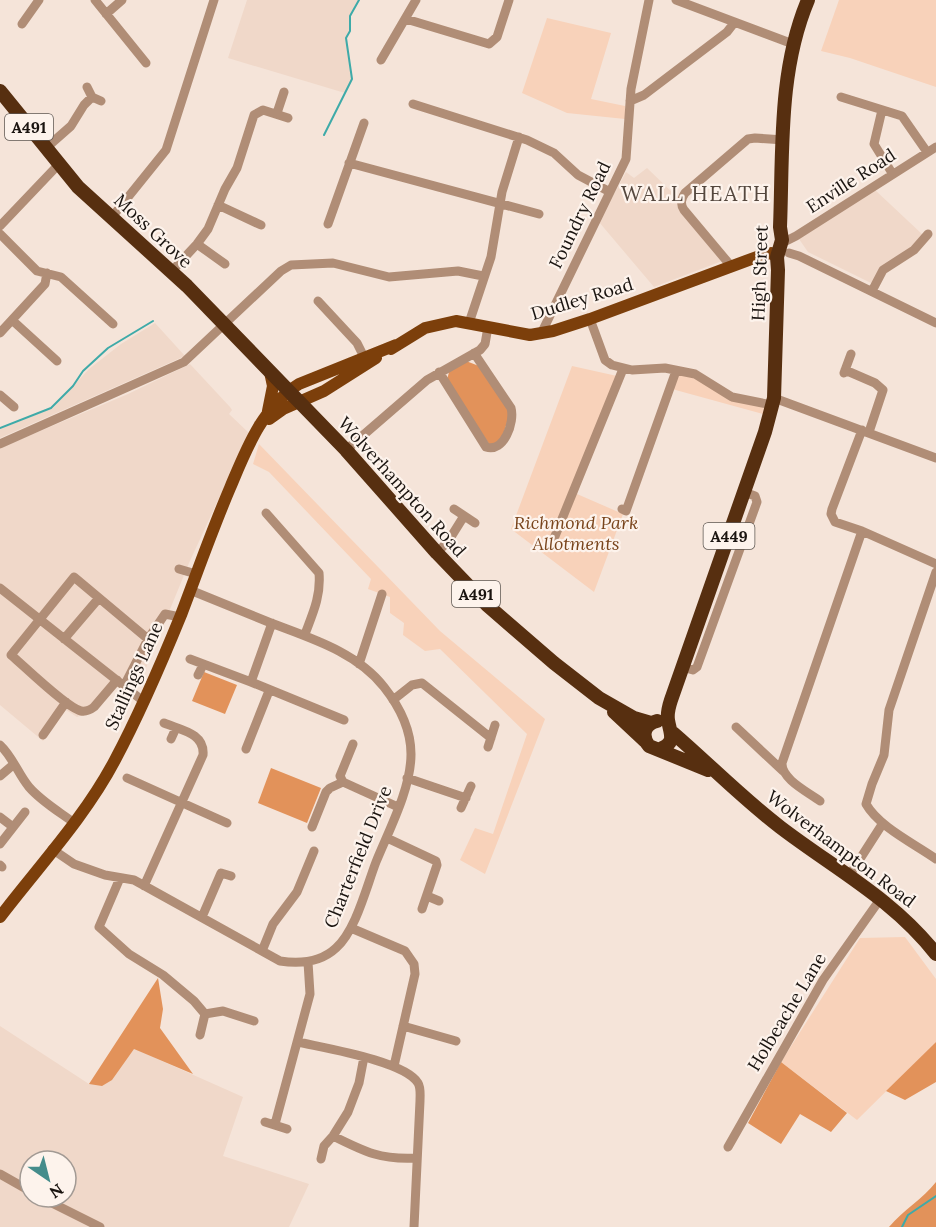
<svg xmlns="http://www.w3.org/2000/svg" width="936" height="1227" font-family="Lora,serif">
<rect width="100%" height="100%" fill="#f5e4d9"/>
<path fill="#f0d8c9" fill-rule="evenodd" d="M247,0H359L350,16V31L346,38L352,79L345,93L228,58Z
M647,168L676,196L680,197L722,261L654,287L599,222L626,172L634,178Z
M874,189L923,235L916,244L871,283L808,252L799,239Z
M155,323L185,356L0,438V429L53,408L89,369L121,344Z
M190,364L230,407L232,410L229,414L249,433L189,563L134,697L118,686L93,711L77,717L66,710L43,741L0,705V448L128,394Z
M0,1026L89,1084L117,1041L243,1097L223,1156L309,1184L289,1227H0ZM30,1161H66V1197H30Z"/>
<path fill="#f8d2ba" d="M839,0H936V87L850,58L821,51Z
M547,18L611,33L591,99L625,106V119L567,113L522,93Z
M572,366L617,376L577,494L623,514L594,592L511,529Z
M681,375H687L760,406L764,408L763,414L672,389L678,376Z
M259,444L440,631L545,719L485,874L460,860L475,828L493,834L527,734L440,649L425,651L403,635L404,623L390,613V597L368,589L371,579L269,472L253,464Z
M905,937L936,979V1042L857,1120L781,1062L860,938Z"/>
<path fill="#e2925a" d="M466,361L479,366L510,413L502,438L491,447L447,380L449,372Z
M204,672L237,685L225,714L192,701Z
M271,768L321,788L307,823L258,803Z
M158,978L163,1009L160,1028L193,1074L134,1049L112,1080L102,1086L89,1084Z
M936,1042V1082L905,1100L886,1091Z
M781,1062L847,1113L831,1132L800,1114L781,1144L748,1123Z
M936,1182V1227H889C903,1210 923,1199 936,1182Z"/>
<g fill="none" stroke-linecap="round" stroke-linejoin="round">
<path stroke="#3eaaa8" stroke-width="2" d="M324,135L352,79L346,38L350,31V16L359,0
M0,428L51,408L73,386L83,371L108,348L153,321
M902,1227L908,1215L936,1196"/>
<path stroke="#b08d76" stroke-width="9" d="M95,0L146,63
M676,0L793,44
M106,14L122,0
M406,19L489,44L497,37L509,0
M22,24L39,0
M381,60L416,0
M87,87L92,97L101,101
M841,97L902,116L927,152
M630,101L644,95L727,32L734,23
M413,104L527,140L554,153L578,175L610,192
M882,110L874,144L892,173
M277,113L284,92
M46,148L71,126L84,105L92,97
M349,163L539,214
M218,205L261,225
M112,217L166,150L214,0
M328,224L364,123
M0,226L59,164
M0,234L37,271L61,277L113,324
M782,240L786,241L796,236L936,147
M197,244L225,264
M789,253L799,256L936,323
M731,266L684,210C680,204 681,199 685,193L748,139L755,138L784,140
M171,272L197,244L208,229L225,189L237,168L254,115L263,110L288,118
M872,291L883,270L914,250L928,234
M318,301L357,343L364,357
M590,319L605,360L612,365L632,370L665,368L695,374L732,397L772,405
M12,320L57,361
M469,323L491,257L502,192L519,137
M0,333L45,284L47,273
M541,334L626,159L631,89L649,0
M845,370L875,383L883,390L869,432
M439,372L486,447C504,453 515,422 511,408L474,353
M844,373L851,354
M0,395L14,407
M774,398L936,458
M862,430L832,509L831,514L835,522L862,531L936,564
M0,444L184,362L281,271L291,265L333,263L389,277L458,271L483,276
M346,450L427,380L480,350L485,344L488,327
M454,509L475,523
M622,509L626,511L676,371
M266,513L319,573C321,596 313,613 305,634
M551,546L623,369
M437,553L449,540L464,516
M179,569L196,574
M936,572L889,710L884,755L872,784L866,804C879,827 915,844 936,859
M0,588L143,701
M64,639L99,598
M148,639L165,614L180,617
M190,659L251,682L272,623
M359,664L382,594
M682,667L693,670L697,667L757,502L755,496L744,492
M198,675L203,665
M117,680L94,707C90,710 86,712 81,711C67,708 24,666 11,655L74,577L148,639L124,686
M251,682L344,720
M393,700L412,685L422,683L491,738
M736,727L783,771
M43,735L66,702
M171,739L176,728
M0,745C13,757 18,774 29,787C41,801 58,811 73,822
M488,747L495,725
M246,749L269,691
M0,776L14,764
M127,778L227,823
M407,778L466,798
M343,782L398,807
M820,801C808,792 781,779 782,763L862,531
M461,808L471,786
M0,817L13,827
M312,827L326,792L330,788L343,782L340,776L353,744
M387,838L436,861L437,865L422,909
M0,844L25,812
M52,849L74,864L105,875L134,880L280,961C300,964 320,963 336,948C356,930 366,888 376,862C389,830 411,789 411,754C411,730 399,706 384,687C357,652 310,638 271,623C244,612 217,601 190,590
M0,865L2,867
M849,876L883,823
M120,878L99,927L129,954L163,975L194,1001L205,1014
M144,886L203,755C205,733 181,730 164,723
M427,896L439,901
M202,917L221,873L231,876
M351,928L405,951L414,964L415,974L394,1066
M262,951L273,924L297,892L314,851
M403,1026L456,1041
M200,1035L205,1014L223,1011L254,1021
M298,1042C324,1048 405,1061 418,1083C421,1088 420,1095 420,1101L414,1227
M265,1122L287,1129
M275,1124L310,994L308,962
M333,1136C365,1152 381,1160 417,1158
M728,1147L823,980L881,898
M321,1159L324,1146L333,1136L348,1112L359,1083L364,1057
M0,1174L30,1191
M40,1197L100,1227"/>
<path stroke="#7c3f0b" stroke-width="12" d="M391,349L425,328L456,321L530,335L553,331L590,319L762,255L771,253L777,257
M268,411L273,386L270,372
M269,419L283,409L324,391L376,358
M0,917C39,866 85,817 115,760C140,713 161,664 181,615C197,573 212,530 230,488C246,450 262,407 299,384L396,345"/>
<path stroke="#572f10" stroke-width="14" d="M0,91L78,187L187,286L346,450L437,553L487,605L554,663L599,698L634,718L651,723
M614,712L645,741
M657,721C644,724 641,736 649,746L708,770
M673,733C709,764 742,798 780,827C835,869 893,899 936,954
M660,749C677,743 670,733 668,720C667,713 669,706 671,700L765,432L774,398L778,270L777,257L782,240L780,227C783,152 778,71 808,0"/>
</g>
<g text-anchor="middle" stroke-width="4.5" stroke-linejoin="round" paint-order="stroke">
<g fill="#fdf3ec" stroke="#5e5752" stroke-width="1.5">
<rect x="5" y="114" width="48" height="26" rx="4.5"/>
<rect x="703.5" y="523" width="51" height="26" rx="4.5"/>
<rect x="452" y="581" width="48" height="26" rx="4.5"/>
</g>
<g font-size="16" font-weight="bold" fill="#1a1410">
<text x="29" y="133">A491</text>
<text x="729" y="542">A449</text>
<text x="476" y="600">A491</text>
</g>
<g font-size="18" fill="#1a1410" stroke="#fdf3ec">
<text transform="translate(851 181) rotate(-33)" y="6">Enville Road</text>
<text transform="translate(580 215) rotate(-64)" y="6">Foundry Road</text>
<text transform="translate(153 231) rotate(43)" y="6">Moss Grove</text>
<text transform="translate(760 273) rotate(-88)" y="6">High Street</text>
<text transform="translate(582 299) rotate(-17)" y="6">Dudley Road</text>
<text transform="translate(402 487) rotate(48)" y="6">Wolverhampton Road</text>
<text transform="translate(134 676) rotate(-66)" y="6">Stallings Lane</text>
<text transform="translate(841 849) rotate(37)" y="6">Wolverhampton Road</text>
<text transform="translate(358 857) rotate(-68)" y="6">Charterfield Drive</text>
<text transform="translate(787 1012) rotate(-59)" y="6">Holbeache Lane</text>
</g>
<g font-size="18" font-style="italic" fill="#79441b" stroke="#fdf3ec">
<text x="576" y="529">Richmond Park<tspan x="576" dy="21">Allotments</tspan></text>
</g>
<g font-size="21" letter-spacing="1.5" fill="#54473e" stroke="#fdf3ec">
<text x="696" y="201">WALL HEATH</text>
</g>
</g>
<g transform="translate(48 1179) rotate(145)"><circle r="28" fill="#fdf3ec" stroke="#a29a94" stroke-width="1.5"/>
<path d="M0-4.5L10 22L0 15L-10 22Z" fill="#458c8b"/>
<text y="-9" font-size="16" font-weight="bold" text-anchor="middle" fill="#1a1410">N</text>
</g>
</svg>
